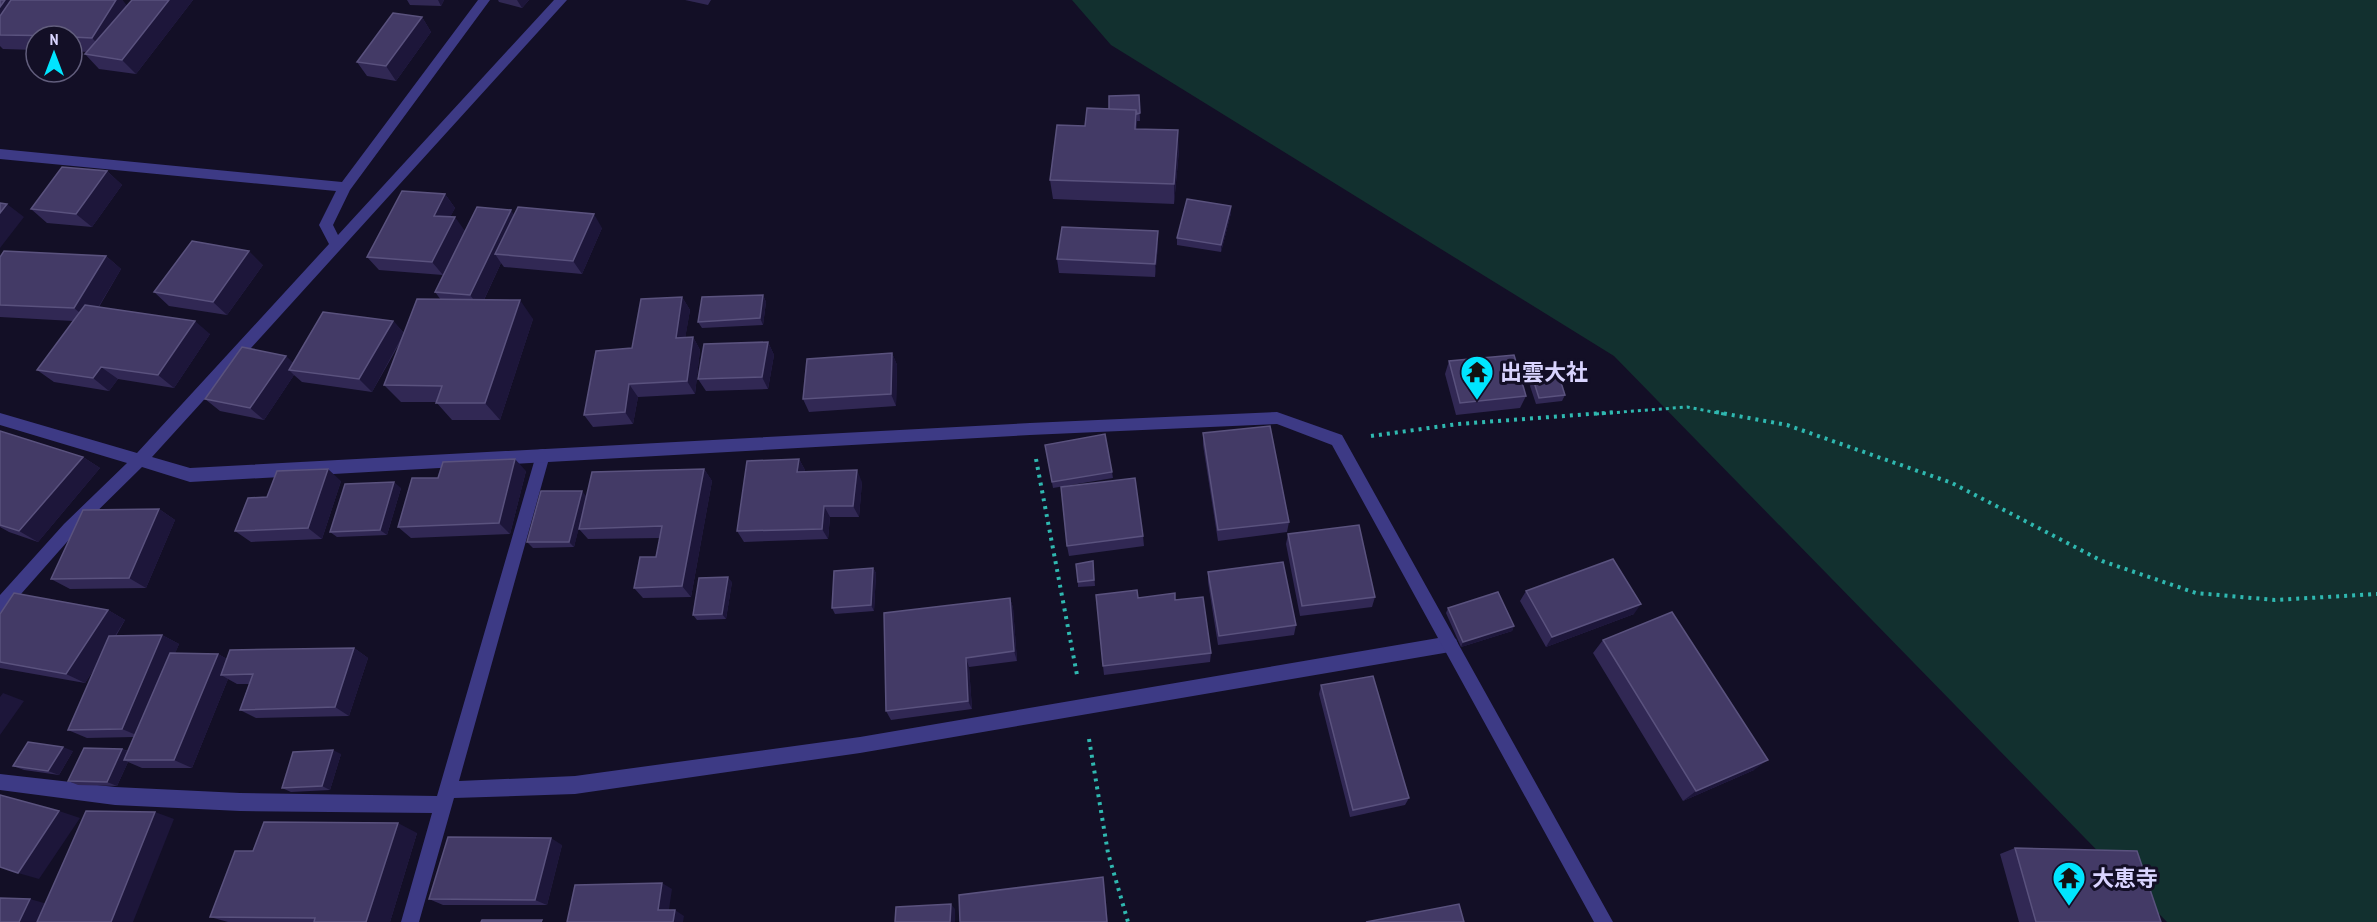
<svg xmlns="http://www.w3.org/2000/svg" width="2377" height="922" font-family="'PT Sans Narrow','Noto Sans JP',sans-serif">
<rect width="100%" height="100%" fill="#130f26"/>
<path fill="#12302f" d="M1072,0H2377V922H2167L1614,356L1111,45Z"/>
<g fill="none" stroke-linecap="round" stroke-linejoin="round">
<path stroke="#2fb8b0" stroke-width="3" stroke-dasharray="3 4" stroke-linecap="butt" d="M1596,414L1687,407L1724,414"/>
<path stroke="#2fb8b0" stroke-width="4" stroke-dasharray="3 5" stroke-linecap="butt" d="M1716,412L1787,425L1952,483L2102,561L2196,593L2275,600L2377,594
M1371,436L1458,424L1617,412
M1036,459L1077,675
M1089,739L1108,853L1128,922"/>
<path fill="#3d3a85" fill-rule="evenodd" d="M543,449L548,450L550,455L459,781L575,776L860,737L1450,636L1456,639L1458,644L1456,649L1450,652L860,753L575,794L454,798L419,922H401L432,813L240,811L115,805L0,790V774L115,787L240,793L437,796L536,455L538,450Z"/>
<path fill="#3d3a85" fill-rule="evenodd" d="M478,0H490L350,190L333,225L338,235L554,0H567L152,457L190,468L1030,423L1277,412L1342,435L1613,922H1594L1332,445L1277,424L1030,435L190,482L142,467L74,534L6,611L0,613V595L64,524L127,463L0,425V413L137,453L329,244L319,225L336,191L0,159V149L342,182Z"/>
</g>
<path fill="#312854" d="M0,0H122L127,6L132,0H193L136,74L99,69L85,54L88,52L72,51V36H36V50L3,49L0,46Z
M407,0H444L441,6L410,5Z
M498,0H529L522,8L499,2Z
M685,0H711L708,5Z
M422,17L431,32L396,81L367,76L357,62Z
M1139,95L1140,121H1137V129L1179,150L1174,204L1053,199L1050,180L1085,126L1109,109Z
M107,171L122,185L92,227L47,223L31,209Z
M445,194L455,208L450,217L465,231L514,215L602,228L582,274L504,267L501,263L484,300L533,319L500,420H452L436,402H401L384,385L402,339L372,392L302,382L294,375L264,420L220,411L205,399L393,321L404,333L441,300L435,292L443,275L379,270L367,257Z
M1231,213L1221,252L1177,245V238Z
M1158,231V245L1155,277L1059,273L1057,259Z
M106,256L121,269L99,307L210,334L174,388L118,379L109,391L54,382L37,370L73,321L0,317V257Z
M263,265L227,315L169,306L154,292Z
M763,295L766,302L763,325L702,328L698,322Z
M682,297L690,310L685,338L693,337L700,350L695,394L638,397L633,424L593,427L584,415L632,348Z
M768,342L774,355L768,389L706,391L698,379Z
M892,353L897,365L896,406L809,412L803,399Z
M1449,361L1526,396L1520,408L1456,415L1445,374Z
M1533,379L1565,395L1562,401L1536,404L1530,386Z
M0,431L83,457L100,468L38,542L9,532L0,527Z
M1203,433L1289,522L1287,532L1218,541L1203,445Z
M1045,445L1112,472L1113,478L1053,488Z
M799,459L805,470V472L862,482L859,517H830L828,539L744,542L737,531Z
M704,469L712,481L691,597L643,598L634,588L656,557L660,538L588,539L579,529V526L574,547L533,548L527,542L586,497Z
M526,471L510,534L411,538L398,527L438,478Z
M341,481L322,539L251,542L235,531L267,497Z
M401,488L387,535L337,537L330,532Z
M159,509L175,520L146,588L70,589L51,579Z
M1288,534L1375,597L1372,607L1300,616L1286,544Z
M1143,536L1144,546L1069,556L1067,546Z
M1093,561L1095,586L1078,587V582Z
M873,568L876,573L874,611L835,614L832,608Z
M1208,572L1296,625L1294,635L1218,645L1208,582Z
M732,582L726,619L697,620L693,615Z
M1526,591L1634,614L1546,647L1520,601Z
M1010,598L1013,608L1017,661L969,667L972,709L891,720L886,711Z
M1138,598L1175,600L1211,653L1210,662L1104,675L1103,666Z
M1448,608L1514,626L1512,631L1461,647L1446,613Z
M108,610L125,620L116,636L162,635L179,644L175,653L218,654L227,659L354,648L368,658L349,716L256,718L240,710L249,684H237L228,679L192,768H142L128,762L117,786L78,785L68,781L122,749L128,751L134,737L87,738L68,730L96,666L85,683L0,668V614Z
M1603,640L1754,770L1683,801L1593,653Z
M1321,685L1409,798L1405,805L1350,817L1319,694Z
M73,751L59,775L24,770L13,766Z
M341,754L330,790L291,792L282,788Z
M417,833L390,922H228L210,917L253,851Z
M562,845L547,905H443L429,899Z
M2015,848L2161,922H2019L2000,854Z"/>
<path fill="#1d163a" d="M5,0H31L0,35V7Z
M116,0H122L132,11L106,52L92,38Z
M169,0H193L136,74L122,60Z
M438,0H444L441,6Z
M517,0H529L522,8Z
M422,17L431,32L396,81L386,66Z
M1136,110L1137,130L1135,129Z
M1178,130L1179,150L1174,204V184Z
M107,171L122,185L92,227L76,214Z
M445,194L455,208L444,229L434,216Z
M7,204L24,217L0,248V213Z
M1231,206V213L1221,252V245Z
M511,210L520,224L495,254L501,263L480,308L470,295Z
M594,214L602,228L582,274L573,261Z
M455,217L465,231L443,275L432,262Z
M1158,231V245L1155,277V264Z
M249,251L263,265L227,315L213,302Z
M106,256L121,269L90,321L74,308Z
M763,295L766,302L763,325L760,318Z
M682,297L690,310L683,351L676,338Z
M520,300L533,319L500,420L485,403Z
M195,321L210,334L174,388L158,375Z
M393,321L404,333L372,392L359,379Z
M693,337L700,350L695,394L687,381Z
M768,342L774,355L768,389L762,377Z
M892,353L897,365L896,406L891,394Z
M286,356L299,368L289,370L294,375L264,420L250,408Z
M101,367L118,379L109,391L93,378Z
M629,384L638,397L633,424L625,412Z
M83,457L100,468L38,542L19,531Z
M515,459L526,471L510,534L499,523Z
M799,459L805,470L803,484L797,472Z
M328,469L341,481L322,539L308,528Z
M704,469L712,481L691,597L682,586Z
M857,470L862,482L859,517L853,506Z
M394,482L401,488L387,535L380,530Z
M582,491L587,497L574,547L569,542Z
M824,506L830,517L828,539L822,529Z
M159,509L175,520L146,588L129,578Z
M873,568L876,573L874,611L871,605Z
M728,577L732,582L726,619L722,614Z
M1010,598L1013,608L1017,661L1014,651Z
M1641,604L1634,614L1546,647L1552,637Z
M108,610L125,620L85,683L66,674Z
M1514,626L1512,631L1461,647L1463,642Z
M162,635L179,644L141,737L122,729Z
M354,648L368,658L349,716L335,707Z
M218,654L234,663L221,675L228,679L192,768L174,760Z
M966,658L969,667L972,709L968,701Z
M3,693L24,701L0,735V697Z
M63,747L73,751L59,775L48,771Z
M122,749L132,753L124,760L128,762L117,786L107,782Z
M333,750L341,754L330,790L322,786Z
M1768,760L1754,770L1683,801L1696,791Z
M59,811L80,818L39,879L18,873Z
M155,812L174,819L133,922H111Z
M398,823L417,833L390,922H366Z
M551,838L562,845L547,905L535,900Z
M1103,877L1104,883L1108,922H1107Z
M662,883L672,889L668,916L658,910Z
M30,899L51,905L43,922H19Z
M951,904L955,909V922H950Z
M675,910L684,916L683,922H673Z"/>
<path fill="#433a66" stroke="#5a527e" stroke-width="1.5" d="M0,0H5L0,7Z
M11,0H116L92,38L72,37V36L0,35V16Z
M132,0H169L122,60L85,54Z
M393,13L422,17L386,66L357,62Z
M1139,95L1140,113L1137,114L1136,110L1109,109V96Z
M1087,108L1136,110L1135,129L1178,130L1174,184L1050,180L1057,125L1085,126Z
M62,167L107,171L76,214L31,209Z
M402,191L445,194L434,216L455,217L432,262L367,257Z
M1187,199L1231,206L1221,245L1177,238Z
M0,203L7,204L0,213Z
M477,207L511,210L470,295L435,292Z
M518,207L594,214L573,261L495,254Z
M1062,227L1158,231L1155,264L1057,259Z
M192,241L249,251L213,302L154,292Z
M4,251L106,256L74,308L0,305V257Z
M763,295L760,318L698,322L702,297Z
M682,297L676,338L693,337L687,381L629,384L625,412L584,415L596,351L632,348L641,299Z
M417,299L520,300L485,403H436L442,386L384,385Z
M85,305L195,321L158,375L101,367L93,378L37,370Z
M323,312L393,321L359,379L289,370Z
M768,342L762,377L698,379L704,344Z
M242,347L286,356L250,408L205,399Z
M892,353L891,394L803,399L807,359Z
M1514,355L1526,396L1460,403L1449,361Z
M1559,376L1565,395L1539,398L1533,379Z
M1270,426L1289,522L1218,530L1203,433Z
M0,431L83,457L19,531L0,525Z
M1105,434L1112,472L1052,482L1045,445Z
M515,459L499,523L398,527L412,478H438L443,462Z
M799,459L797,472L857,470L853,506H824L822,529L737,531L747,461Z
M328,469L308,528L235,531L248,498L267,497L277,471Z
M704,469L682,586L634,588L640,557H656L662,526L579,529L592,472Z
M1135,478L1143,536L1067,546L1061,487Z
M394,482L380,530L330,532L345,484Z
M541,491H582L569,542H527Z
M159,509L129,578L51,579L83,510Z
M1359,525L1375,597L1302,606L1288,534Z
M1613,559L1641,604L1552,637L1526,591Z
M1093,561L1094,580L1078,582L1076,564Z
M1283,562L1296,625L1219,636L1208,572Z
M873,568L871,605L832,608L834,571Z
M728,577L722,614L693,615L699,578Z
M1137,590L1138,598L1175,593V600L1203,597L1211,653L1103,666L1096,595Z
M1498,592L1514,626L1463,642L1448,608Z
M14,593L108,610L66,674L0,662V614Z
M1010,598L1014,651L966,658L968,701L886,711L884,613Z
M1672,612L1768,760L1696,791L1603,640Z
M162,635L122,729L68,730L109,636Z
M354,648L335,707L240,710L253,674L221,675L230,650Z
M170,653L218,654L174,760H124Z
M1373,676L1409,798L1353,810L1321,685Z
M28,742L63,747L48,771L13,766Z
M84,748L122,749L107,782L68,781Z
M333,750L322,786L282,788L293,752Z
M0,795L59,811L18,873L0,867Z
M86,811L155,812L111,922H37Z
M264,822L398,823L366,922H314L315,918L210,917L235,851H253Z
M448,837L551,838L535,900L429,899Z
M2015,848L2137,851L2161,922H2036Z
M1103,877L1107,922H960L959,895Z
M662,883L658,910H675L673,922H567L575,885Z
M0,898L30,899L19,922H0Z
M951,904L950,922H895L896,907Z
M1459,904L1464,922H1366Z
M482,920H542L541,922H481Z"/>
<defs>
<g id="temple-pin" transform="scale(1.725)"><path d="M0 17L-7.5 6A9.5 9.5 0 1 1 7.5 6Z" fill="#00e5ff" stroke="#130f26"/><path d="M0-6L5-2H3V0L6.5 2.5H4V6H1.5V3h-3V6H-4V2.5H-6.5L-3 0V-2H-5Z" fill="#111"/></g>
</defs>
<g fill-rule="evenodd">
<use href="#temple-pin" x="1477" y="372"/>
<use href="#temple-pin" x="2069" y="878"/>
</g>
<g text-anchor="middle" stroke-width="6" stroke-linejoin="round" paint-order="stroke">
<g font-size="22" font-weight="bold" fill="#d9d4ff" stroke="#130f26" text-anchor="start">
<text x="1500" y="380">出雲大社</text>
<text x="2092" y="886">大恵寺</text>
</g>
</g>
<g transform="translate(54 54)"><circle r="28" fill="#130f26" stroke="#625e7d" stroke-width="1.5"/>
<path d="M0-4.5L10 22L0 15L-10 22Z" fill="#00e5ff"/>
<text y="-9" font-size="16" font-weight="bold" text-anchor="middle" fill="#d9d4ff">N</text>
</g>
</svg>
